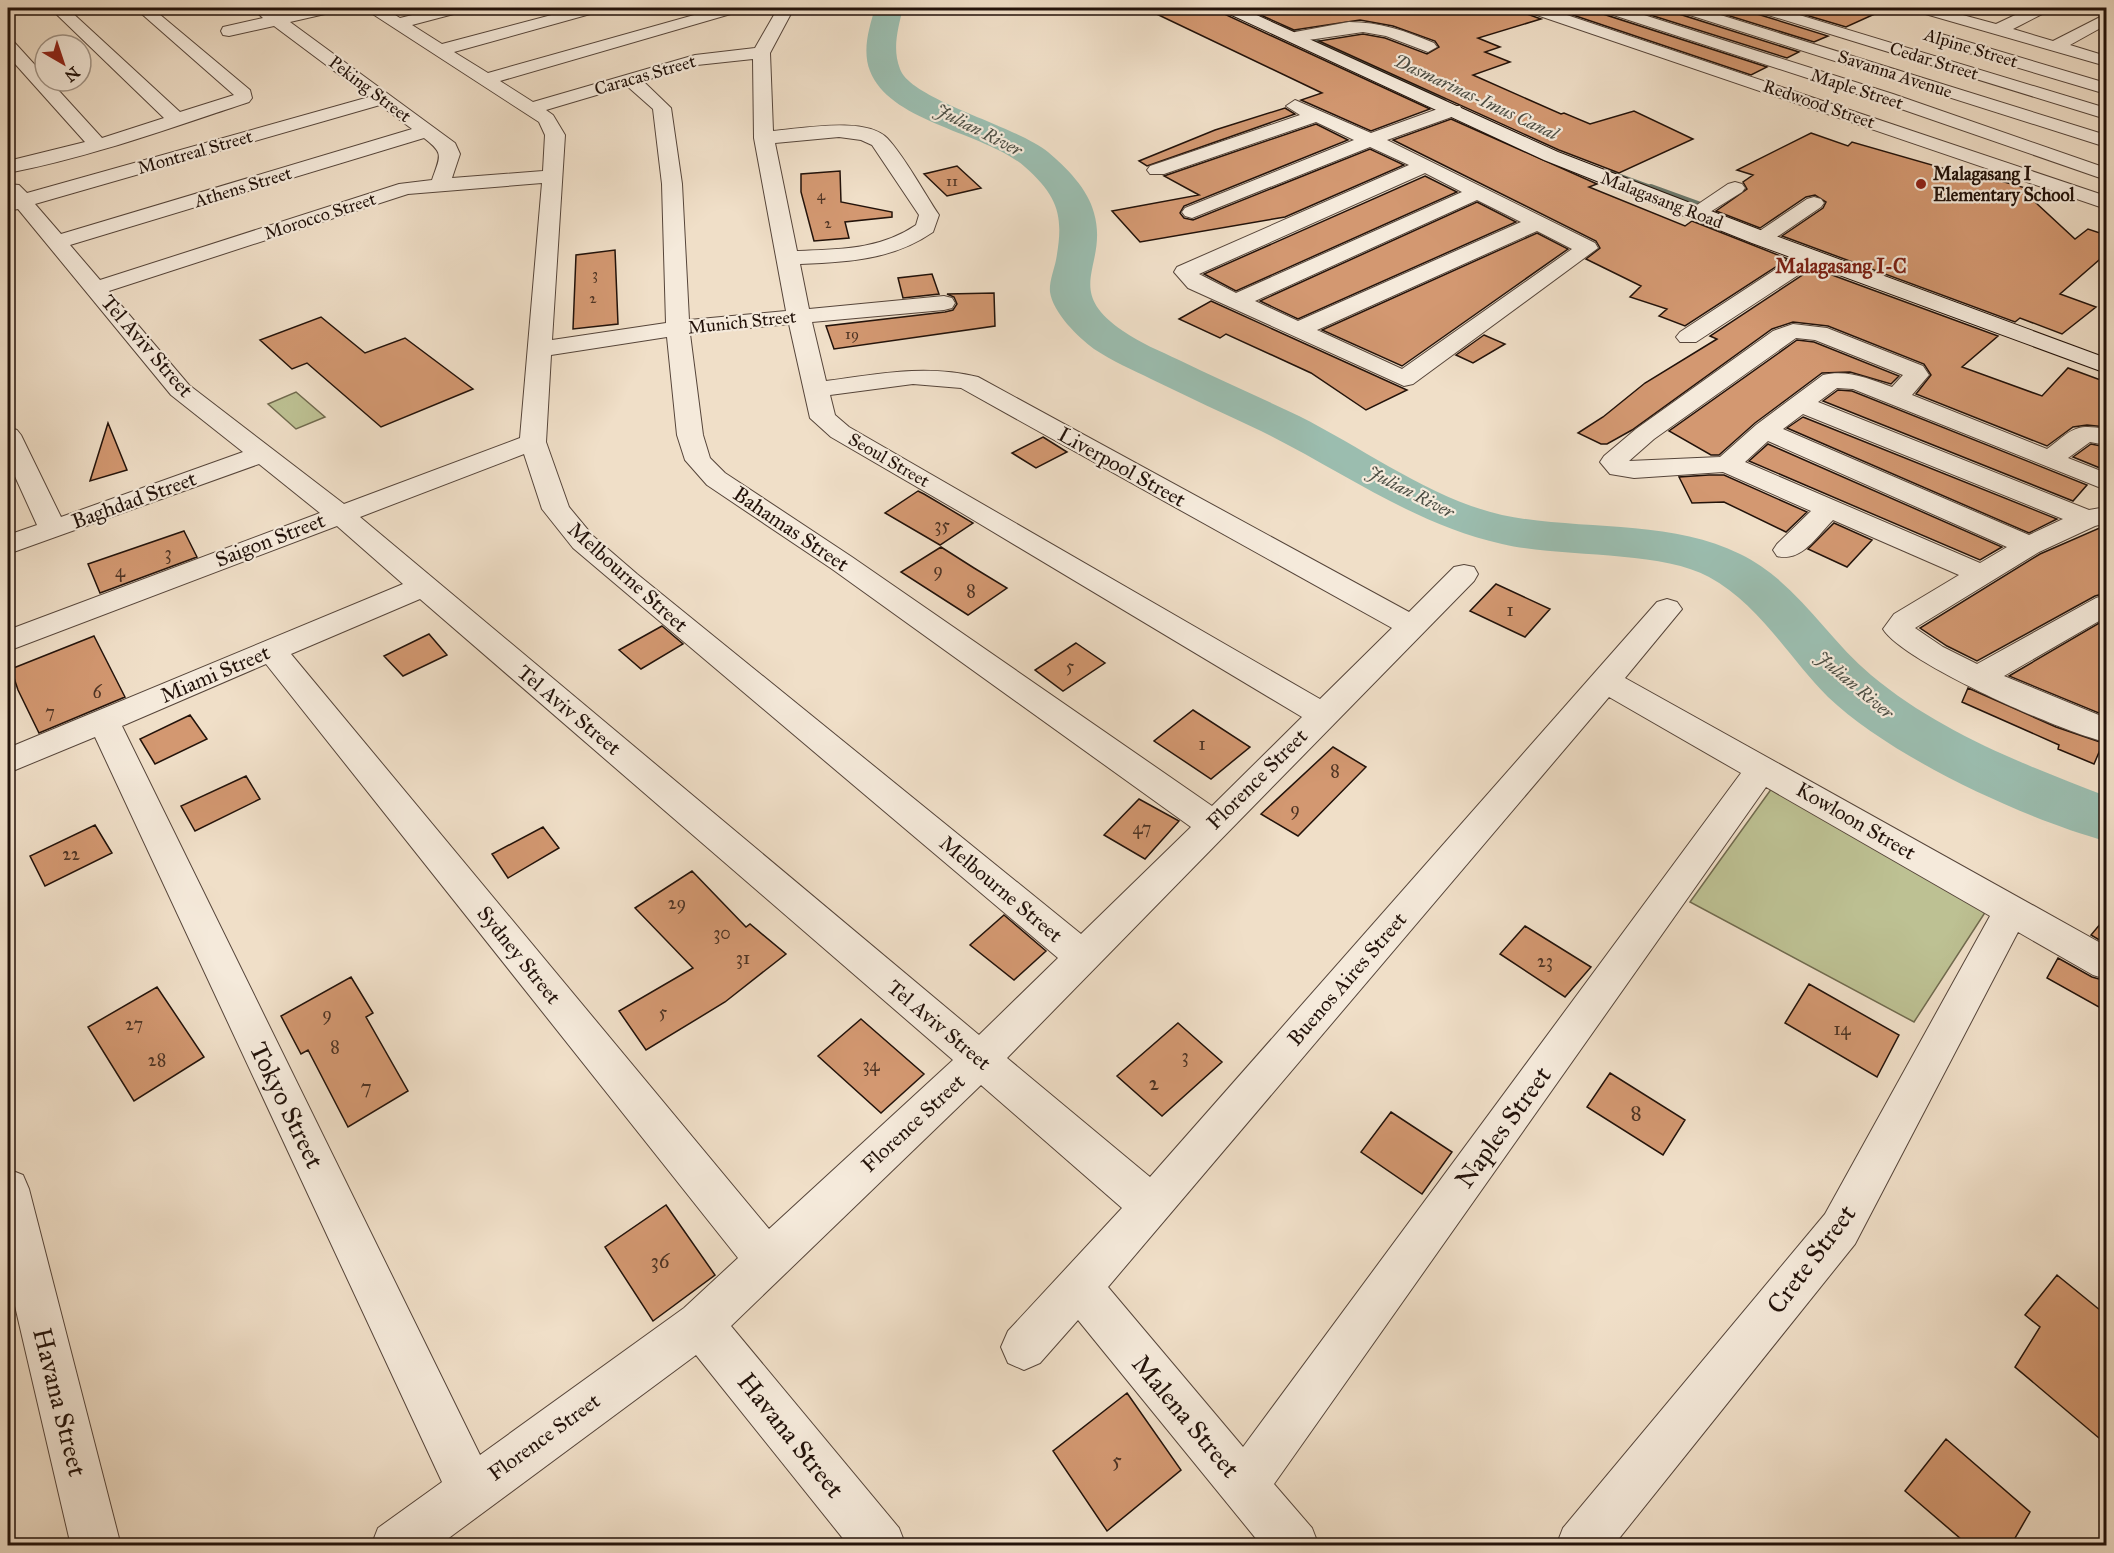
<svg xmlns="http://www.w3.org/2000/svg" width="2114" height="1553" font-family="'IM FELL Great Primer',serif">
<rect width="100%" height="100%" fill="#f0dfc8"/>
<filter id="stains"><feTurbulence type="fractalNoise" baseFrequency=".00333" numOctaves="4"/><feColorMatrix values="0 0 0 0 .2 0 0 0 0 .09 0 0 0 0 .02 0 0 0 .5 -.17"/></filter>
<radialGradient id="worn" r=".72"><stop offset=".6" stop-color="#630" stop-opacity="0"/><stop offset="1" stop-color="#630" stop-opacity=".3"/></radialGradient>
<path fill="#bdc193" stroke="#706a4e" stroke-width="1.5" d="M296,392L325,417L296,429L268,404Z
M1772,788L1986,911L1914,1022L1690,902Z"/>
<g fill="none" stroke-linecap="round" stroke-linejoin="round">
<path stroke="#6b796d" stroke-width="5" d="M1283,25L1444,101
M1611,173L1655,189"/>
<path stroke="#6b796d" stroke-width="6" d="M1651,187L1698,204"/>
<path fill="#9bbdaf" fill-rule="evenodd" d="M875,8H903C898,28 892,49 900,69C911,100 1017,126 1048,152C1066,167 1088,189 1094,213C1109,266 1061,289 1123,331C1140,343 1160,351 1179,360C1218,379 1259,397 1299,416C1365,449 1429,498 1502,515C1578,531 1670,519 1740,554C1796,581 1825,636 1871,675C1939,732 2025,765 2106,796V841C2022,818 1891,757 1828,697C1788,657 1760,605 1709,577C1659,550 1561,558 1502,544C1413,524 1342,471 1261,431C1225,414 1188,397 1151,379C1133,370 1112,361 1094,349C1078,337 1053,313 1050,292C1049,282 1054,270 1056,260C1064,217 1059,197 1025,167C985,132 890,123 870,71C862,51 869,28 875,8Z"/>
</g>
<path fill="#d39871" stroke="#22120a" stroke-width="1.5" d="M1144,8H1219L1222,13L1430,109L1371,131L1301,100L1322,93Z
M1245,8H1333L1342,14L1349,11L1350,8H1521L1524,13L1541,19L1478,38L1500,47L1485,52L1510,62L1473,75L1561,114L1564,113L1590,124L1634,111L1693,139L1619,173L1559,150L1319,41L1363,34L1385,38L1427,54L1439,47L1435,41L1393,26L1360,20L1294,30Z
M1552,8H1597L1600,13L1767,67L1751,75Z
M1628,8H1673L1676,13L1799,52L1787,58Z
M1704,8H1751L1754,13L1828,36L1814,42Z
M1782,8H1888L1846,27Z
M1285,108L1295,114L1147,166L1139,161L1215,130Z
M1451,119L1597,184L1589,187L1685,226L1692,221L1788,259L1685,326L1659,316L1667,309L1630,297L1641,286L1586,259L1600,248L1596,241L1393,140Z
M1316,124L1348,140L1184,206L1180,213L1184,218L1193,220L1370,149L1404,165L1285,217L1140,242L1112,211L1199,195L1164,176Z
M1811,133L1848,146L1852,142L1970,176L1973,173L2043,193L2035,202L2075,239L2088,229L2106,235V254L2060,294L2096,307L2062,334L2020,318L2015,322L1782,236L1823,208L1826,202L1815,195L1806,197L1760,228L1716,211L1747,189L1743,182L1753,175L1737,170Z
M957,166L981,188L947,196L924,174Z
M840,171L841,202L892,212V217L845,222L849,238L814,241L801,192V174Z
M1425,176L1457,192L1236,291L1204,274Z
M1477,202L1516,222L1298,319L1260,301Z
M1537,233L1568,249L1402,366L1322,330Z
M615,250L618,324L573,329L576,255Z
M1813,268L1998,336L1962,367L2042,396L2068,368L2106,382V427L2087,425L2073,427L2047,446L1916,394L1931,375L1924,364L1828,326L1793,322L1772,329L1632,430L1607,444H1601L1578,433L1603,417L1645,383L1717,339L1710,336Z
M932,274L939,294L903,298L898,278Z
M994,293L995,326L834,349L826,326L945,312L953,310L957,304L954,297L947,294Z
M1211,301L1387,381L1407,390L1366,410L1311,373L1226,334L1220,338L1179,319Z
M321,317L365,353L405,338L473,389L381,427L307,363L292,369L260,340Z
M1484,335L1505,344L1473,363L1456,355Z
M1797,340L1814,342L1899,376L1891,384L1850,372L1822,373L1755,423L1719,455H1711L1669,431Z
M1838,390L1852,391L2087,485L2073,501L1823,401Z
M1803,417L2057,519L2029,533L1787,428Z
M108,423L127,470L90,481Z
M1043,437L1067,452L1036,468L1012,453Z
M1768,444L2002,547L1980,560L1749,461Z
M2091,444L2106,447V460L2100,468L2073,457Z
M1709,475H1724L1807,512L1786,532L1724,502L1692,503L1679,477Z
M918,491L924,494L973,523L940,545L885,513Z
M1834,523L1872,540L1847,567L1808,549Z
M2104,526L2106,527V593L2095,596L1977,661L1947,646L1920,628L2040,554Z
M184,531L197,557L100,593L88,564Z
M941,547L974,568L1007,588L968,615L901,572Z
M1496,584L1550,609L1525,637L1470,611Z
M2106,619V716L2009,676Z
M662,626L683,644L641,669L619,650Z
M429,634L447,655L403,676L384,656Z
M94,636L125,697L39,733L18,690L11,669Z
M1076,643L1105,663L1063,691L1035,670Z
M1968,688L2056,727L2103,743L2094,764L2058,749L2059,745L1962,702Z
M1193,710L1250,747L1211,779L1154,741Z
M190,715L207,739L155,764L140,739Z
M1333,747L1366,767L1298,836L1261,814Z
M246,776L260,799L195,831L181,806Z
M1139,799L1179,821L1145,859L1104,835Z
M95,825L112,853L45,886L30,856Z
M543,827L559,848L508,878L492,854Z
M692,871L746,927L750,924L786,954L725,1002L646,1050L619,1011L693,968L635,908Z
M1004,915L1046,951L1014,980L970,945Z
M2106,917V944L2091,935Z
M1525,926L1591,967L1565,997L1500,954Z
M2058,958L2092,977L2106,981V1011L2047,978Z
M351,977L373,1013L366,1017L408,1091L348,1127L308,1050L301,1054L281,1016Z
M1809,984L1899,1035L1877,1077L1785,1023Z
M157,987L204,1057L134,1101L88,1027Z
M861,1019L924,1074L881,1113L818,1056Z
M1178,1023L1222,1062L1162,1116L1117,1076Z
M1610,1073L1685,1120L1663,1155L1587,1107Z
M1391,1112L1452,1152L1422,1194L1361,1152Z
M666,1205L715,1275L653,1321L605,1247Z
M2057,1275L2106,1315V1444L2015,1367L2040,1327L2025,1315Z
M1127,1393L1181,1470L1107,1531L1053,1451Z
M1946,1439L2030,1512L2011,1545H1968L1905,1491Z"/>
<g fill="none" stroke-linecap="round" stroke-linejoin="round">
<g stroke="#56453a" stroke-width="2">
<path id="lane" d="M1335,8H1347L1348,9L1343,12Z"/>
</g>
<g stroke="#56453a" stroke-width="2">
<path id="street" d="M50,8H67L180,112L234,95L135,8H152L250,90L252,98L249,102C170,128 91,157 8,173V161L85,142L8,56V41L14,42L45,76V81H50L102,138L164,118Z
M252,8H270L280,15L312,8H340L338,11L290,22L455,143L460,154L452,178L543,171L545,135L539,122L368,11L366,8H384L400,18L441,8H467L465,11L412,25L442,44L578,8H603L601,11L454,52L488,73L719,8H743L741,11L500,81L533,102L695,55L755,48L778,8H794L770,53L773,131C801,129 865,116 887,138C905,157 924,193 939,215L933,232C893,260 847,262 800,264L809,309L944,296L952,298L955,303L952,308L944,310L812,322L826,381C878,374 926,364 978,377L1409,612L1454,567L1464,565L1474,567L1478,574L1474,581L1007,1058L1150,1177L1657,602L1667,599L1677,602L1682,609L1625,678L2106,946V979L2093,975L2018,932L1855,1244L1613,1546H1556L1563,1528L1825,1214L1990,916L1766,787L1274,1484L1312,1528L1319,1546H1262L1078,1320L1040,1363L1024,1370L1008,1363L1001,1347L1008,1331L1122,1208L981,1085L731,1326L899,1528L906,1546H849L696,1355L438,1546H371L378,1528L442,1482L95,737L8,773V748L403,584L337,526L8,651V630L320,513L259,464L8,554V535L37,525L8,461V427L17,430L21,435L61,517L243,452L171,395L18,209L8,211V184L19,185L27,193L369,97L274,26L229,36L223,35L221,31L223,27L263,18ZM753,59L754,138L786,311L689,320L682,184L671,108L643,81L697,65ZM627,86L653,109L662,184L666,323L552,340L565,135L553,115L546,110ZM380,105L412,129L61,234L35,204ZM839,137L861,140L872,145L919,215L916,225C879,250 840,249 797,251L775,143ZM424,138C445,154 440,156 432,180L399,184L100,280L70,245ZM542,183L520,438L344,504L189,385L109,291L408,194ZM789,324L810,418L831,437L960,512L1302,717L1212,806L852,557L725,473L710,458L703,435L690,334ZM667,337L677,435L685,460L707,485L832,569L1191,827L1081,934L637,574L593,536L569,507L546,442L551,355ZM913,384L961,388L1392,628L1320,699L849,427L835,415L830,395ZM524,454L542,509L573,548L1058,958L979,1035L360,517ZM420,599L953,1060L769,1229L291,654ZM266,664L738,1258L684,1308L480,1455L122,726ZM1609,697L1741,773L1243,1447L1108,1287Z
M1523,8H1546L2106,196V209L1525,11Z
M1599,8H1622L1893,94L2106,168V180L1881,102L1601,11Z
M1675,8H1698L2106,135V147L1677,11Z
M1753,8H1776L2106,108V119L1755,11Z
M1913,8H1937L1996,24L2030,8H2050L2048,11L2013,29L2053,41L2106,14V25L2070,45L2106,56V66L1915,11Z
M1349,22C1380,22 1406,31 1434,43L1437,47L1428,52L1386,36L1363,32L1295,42L1287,37L1295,32Z
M1938,33L2106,83V94L1932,42L1930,38L1932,34Z
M1295,100L1371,133L1446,106H1460L1462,110L1460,114L1387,140L1595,243L1598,248L1413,384L1404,386L1188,288L1174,272L1177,267L1409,165L1370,147L1192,218L1185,216L1182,212L1185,208L1354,140L1316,122L1164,174H1150L1147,170L1150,166L1300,115L1286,106ZM1425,173L1462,192L1236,293L1199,274ZM1477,200L1521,222L1298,321L1255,301ZM1537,231L1572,249L1402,369L1317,330Z
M1735,182L1742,184L1745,188L1742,192L1702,217H1688L1685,213L1728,184Z
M1814,197L1821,199L1824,203L1821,207L1768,243H1752L1749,238L1807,199Z
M1810,250L1818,252L1821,257L1818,262L1696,342H1680L1676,337L1680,332L1802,252Z
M1793,324L1827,328L1923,366L1929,375L1912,395L2047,449C2072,430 2074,423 2106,429V445L2090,442L2068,458L2106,473V490L1853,389L1837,388L1818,402L2089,510L2106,507V523L2095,526L2039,552L1915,628L1943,647L1977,664L2096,598L2106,595V617L2004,676L2106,718V742C2064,733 1904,663 1883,629L1894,614L1959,575L1833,520C1817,536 1801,563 1777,556L1773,550L1777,544L1811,511L1723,472L1634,478L1610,474L1600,462L1604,456L1636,429L1773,331ZM1796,338L1815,340L1903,375L1892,387C1870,379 1847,369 1823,375L1756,425L1720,457L1629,461L1654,439ZM1803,414L2063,519L2029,535L1783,429ZM1768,441L2007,547L1980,563L1745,462Z
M8,1169L23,1175L29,1189L121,1546H71L8,1276Z"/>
</g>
<g stroke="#22120a" stroke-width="2">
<path id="secondary" d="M1221,8H1241L1558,152L1768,233L2106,358V373L1752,243L1544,160L1223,11Z"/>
</g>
<use href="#lane" fill="#f5eadb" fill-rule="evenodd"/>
<use href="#street" fill="#f5eadb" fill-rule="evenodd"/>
<use href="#secondary" fill="#f5eadb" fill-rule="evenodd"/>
</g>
<circle fill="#8f2418" stroke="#f5eadb" stroke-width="2" cx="1921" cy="184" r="6"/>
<g text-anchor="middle" stroke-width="4.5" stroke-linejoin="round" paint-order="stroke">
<g font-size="15" fill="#4e3424">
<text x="952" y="186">11</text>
<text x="821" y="200">4</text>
<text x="828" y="228">2</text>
<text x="595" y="279">3</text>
<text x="593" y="303">2</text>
<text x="852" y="339">19</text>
</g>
<g font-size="18" fill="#22120a" stroke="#f5eadb">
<text transform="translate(1971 48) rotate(17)" y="6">Alpine Street</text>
<text transform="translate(1934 61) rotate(17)" y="6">Cedar Street</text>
<text transform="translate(1895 74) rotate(18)" y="6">Savanna Avenue</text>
<text transform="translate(645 75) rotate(-16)" y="6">Caracas Street</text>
<text transform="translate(370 89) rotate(37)" y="6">Peking Street</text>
<text transform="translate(1857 89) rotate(18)" y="6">Maple Street</text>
<text transform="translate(1819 104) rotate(19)" y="6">Redwood Street</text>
<text transform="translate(195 152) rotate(-16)" y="6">Montreal Street</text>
<text transform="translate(243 187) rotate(-17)" y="6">Athens Street</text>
<text transform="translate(1662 200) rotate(21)" y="6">Malagasang Road</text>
<text transform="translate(320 216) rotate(-18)" y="6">Morocco Street</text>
<text transform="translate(742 322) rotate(-6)" y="6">Munich Street</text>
<text transform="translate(889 460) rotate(30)" y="6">Seoul Street</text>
</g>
<g font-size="18" font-style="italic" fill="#4c4e44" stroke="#f5eadb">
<text transform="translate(1476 97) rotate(25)" y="6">Dasmarinas-Imus Canal</text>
<text transform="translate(979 130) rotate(27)" y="6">Julian River</text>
<text transform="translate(1411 492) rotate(27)" y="6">Julian River</text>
<text transform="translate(1855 685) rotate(40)" y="6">Julian River</text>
</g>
<g font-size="18" font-weight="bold" fill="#22120a" stroke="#f5eadb" text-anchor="start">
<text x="1933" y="180">Malagasang I<tspan x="1933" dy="21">Elementary School</tspan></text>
</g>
<g font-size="18" fill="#4e3424">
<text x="942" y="531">35</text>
<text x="168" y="559">3</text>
<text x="938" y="576">9</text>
<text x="120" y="577">4</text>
<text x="971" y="597">8</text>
<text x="1510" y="616">1</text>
<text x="1070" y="672">5</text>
<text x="97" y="698">6</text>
<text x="50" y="718">7</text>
<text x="1202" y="750">1</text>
<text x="1335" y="777">8</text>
<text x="1295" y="815">9</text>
<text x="1142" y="834">47</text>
<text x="71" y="860">22</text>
<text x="677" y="909">29</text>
<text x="722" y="939">30</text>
<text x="743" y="964">31</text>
<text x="1545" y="967">23</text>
<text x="663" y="1018">5</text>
<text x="327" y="1020">9</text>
<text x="134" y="1030">27</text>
<text x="1842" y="1035">14</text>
<text x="335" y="1053">8</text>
<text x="1185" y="1062">3</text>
<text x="157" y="1066">28</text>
<text x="871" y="1071">34</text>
</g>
<g font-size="20" font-weight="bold" fill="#7a1f14" stroke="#f5eadb">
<text x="1841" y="273">Malagasang I-C</text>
</g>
<g font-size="21" fill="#22120a" stroke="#f5eadb">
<text transform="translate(147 346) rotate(49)" y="7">Tel Aviv Street</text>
<text transform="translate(1122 467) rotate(29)" y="7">Liverpool Street</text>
<text transform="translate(134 500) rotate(-20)" y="7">Baghdad Street</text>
<text transform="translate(791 529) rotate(34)" y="7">Bahamas Street</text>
<text transform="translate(270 540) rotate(-21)" y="7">Saigon Street</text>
<text transform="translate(628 577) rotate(42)" y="7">Melbourne Street</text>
<text transform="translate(215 674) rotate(-23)" y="7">Miami Street</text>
<text transform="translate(569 710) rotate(40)" y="7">Tel Aviv Street</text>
<text transform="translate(1257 779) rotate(-45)" y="7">Florence Street</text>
<text transform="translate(1856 821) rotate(30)" y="7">Kowloon Street</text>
<text transform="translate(1001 889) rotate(40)" y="7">Melbourne Street</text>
<text transform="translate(519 955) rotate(51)" y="7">Sydney Street</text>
<text transform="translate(1347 979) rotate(-49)" y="7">Buenos Aires Street</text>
<text transform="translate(939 1025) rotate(40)" y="7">Tel Aviv Street</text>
<text transform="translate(913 1123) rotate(-43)" y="7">Florence Street</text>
<text transform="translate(544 1437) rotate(-36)" y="7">Florence Street</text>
</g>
<g font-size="21" fill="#4e3424">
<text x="1154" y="1090">2</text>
<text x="366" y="1094">7</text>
<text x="1636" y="1120">8</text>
<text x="660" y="1268">36</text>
<text x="1117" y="1467">5</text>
</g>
<g font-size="26" fill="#22120a" stroke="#f5eadb">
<text transform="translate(287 1105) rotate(64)" y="9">Tokyo Street</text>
<text transform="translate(1503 1127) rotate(-54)" y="9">Naples Street</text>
<text transform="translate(1811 1259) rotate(-53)" y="9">Crete Street</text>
<text transform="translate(60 1402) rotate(76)" y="9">Havana Street</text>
<text transform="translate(1186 1416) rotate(50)" y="9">Malena Street</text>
<text transform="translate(791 1435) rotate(51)" y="9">Havana Street</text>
</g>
</g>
<rect width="2114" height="1553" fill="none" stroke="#f0dfc8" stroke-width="30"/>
<rect x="9" y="9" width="2096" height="1535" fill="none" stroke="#22120a" stroke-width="3"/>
<rect x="15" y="15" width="2084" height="1523" fill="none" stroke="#22120a" stroke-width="1.5"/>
<g transform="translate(63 63) rotate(141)"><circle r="28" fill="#f5eadb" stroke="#a19487" stroke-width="1.5"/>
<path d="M0-4.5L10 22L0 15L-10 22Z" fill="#8f2418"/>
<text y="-9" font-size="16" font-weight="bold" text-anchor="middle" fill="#22120a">N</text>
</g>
<rect width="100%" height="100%" filter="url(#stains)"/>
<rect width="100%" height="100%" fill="url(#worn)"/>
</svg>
